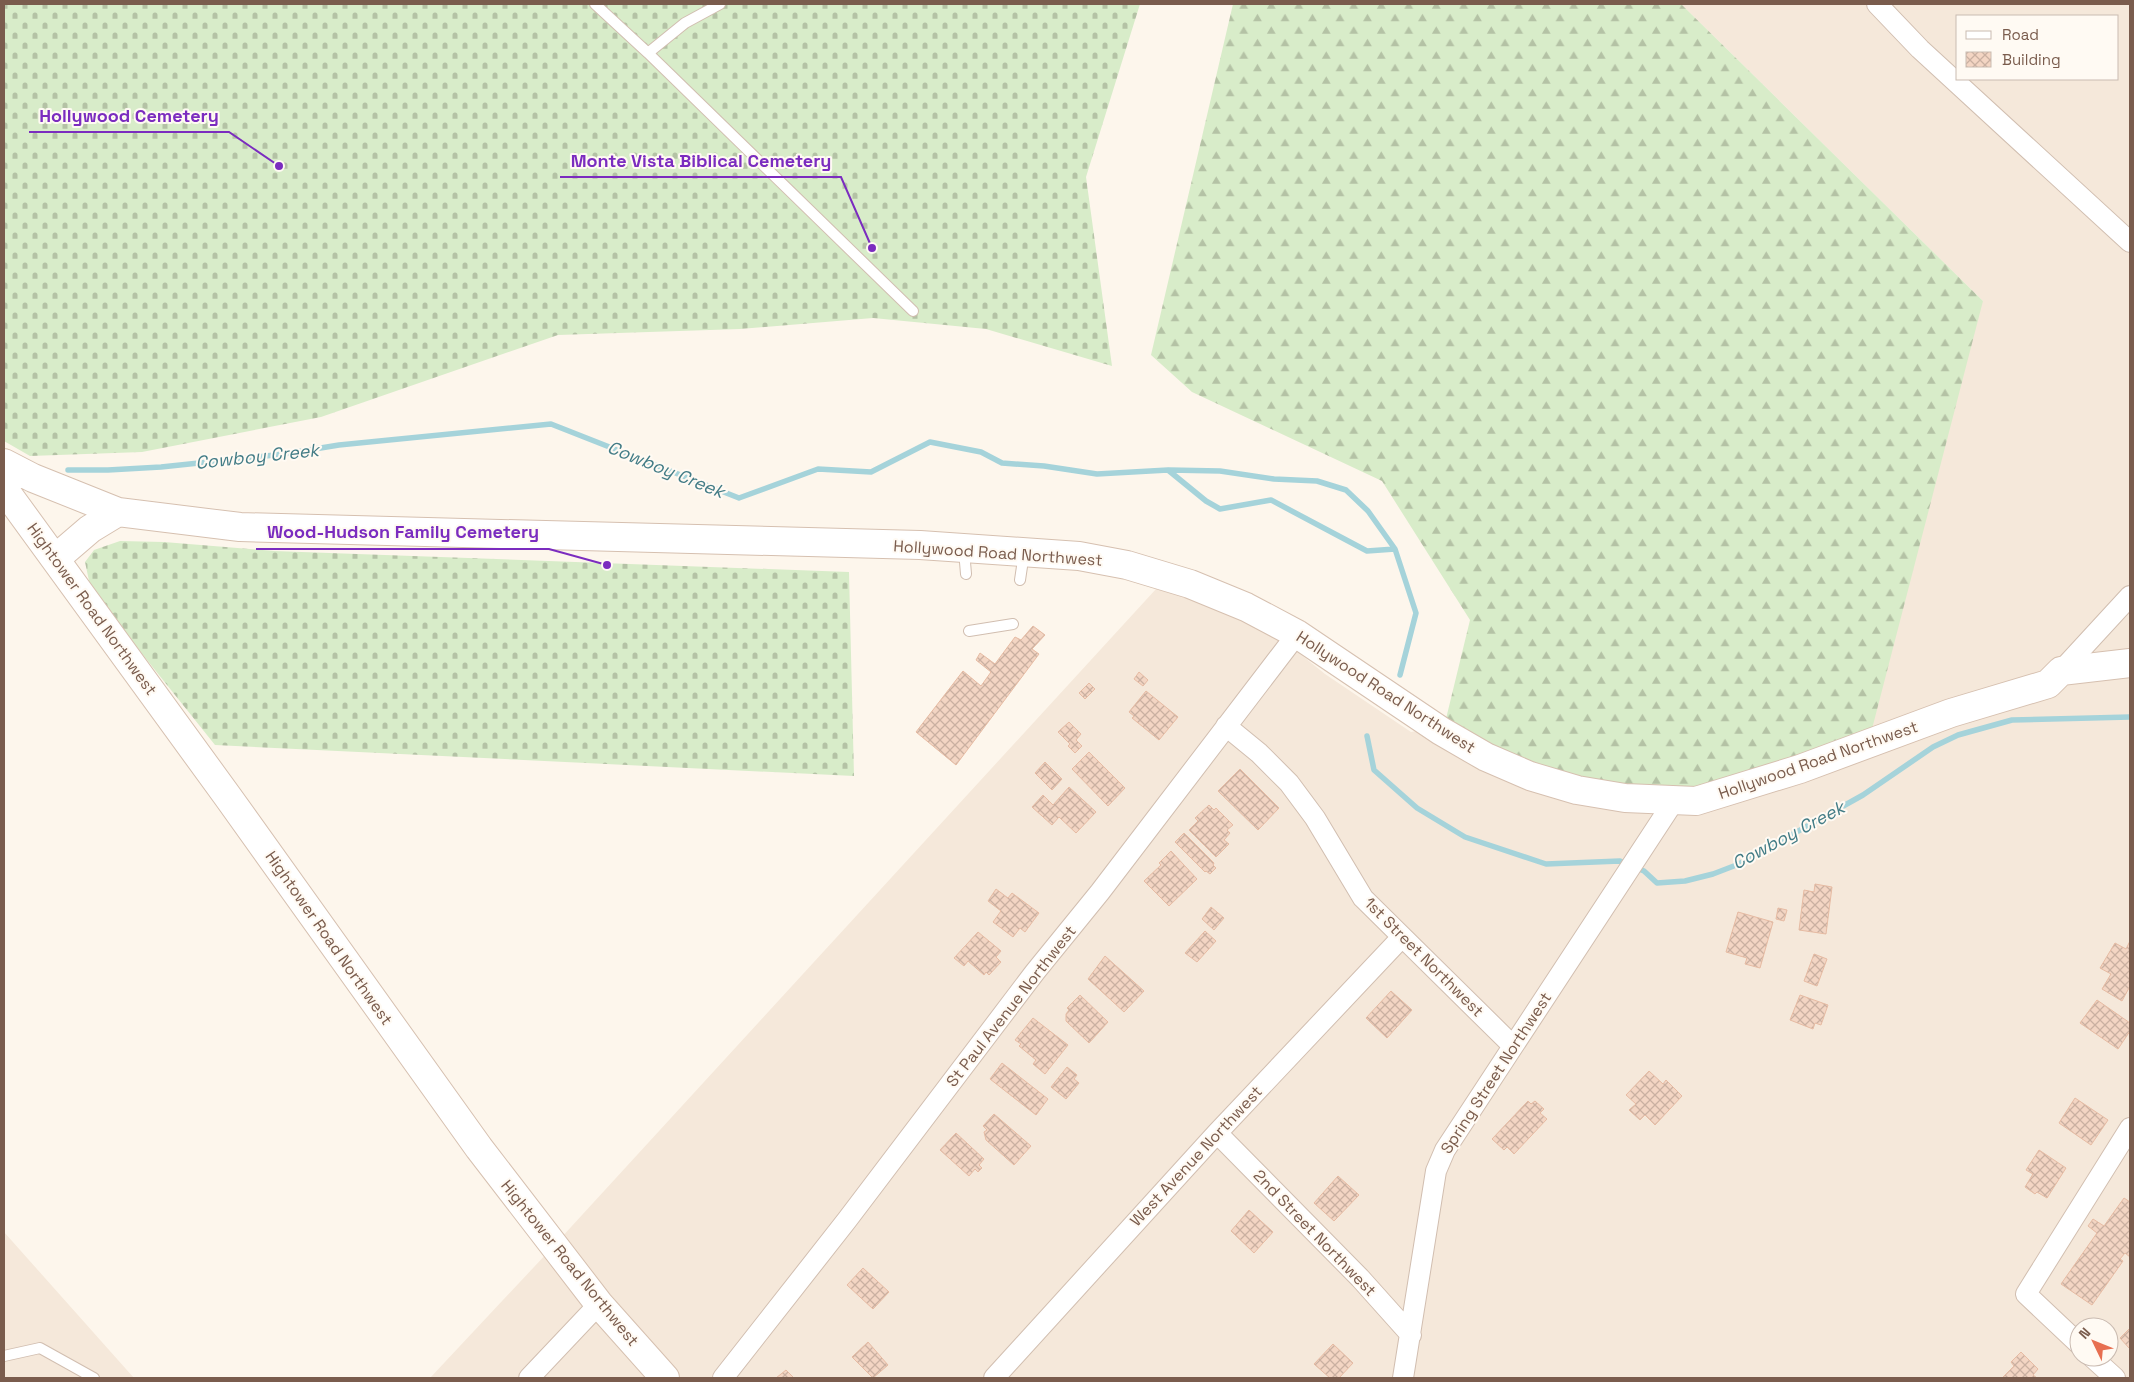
<svg xmlns="http://www.w3.org/2000/svg" width="2134" height="1382" font-family="'Space Grotesk',sans-serif">
<defs>
<pattern id="forest-firs" width="22" height="20" patternUnits="userSpaceOnUse" patternTransform="scale(1.25)"><rect width="22" height="20" fill="#d8ecc9"/><path d="M5 1l3.5 6h-7zM16 11l3.5 6h-7z" fill="#b4c2a5"/></pattern>
<pattern id="cemetery-stones" width="16" height="16" patternUnits="userSpaceOnUse" patternTransform="scale(1.25)"><rect width="16" height="16" fill="#d8ecc9"/><path d="M2 7V4a2 2 0 0 1 4 0v3zM10 15v-3a2 2 0 0 1 4 0v3z" fill="#b4c2a5"/></pattern>
<pattern id="building-cross-hatch" width="8" height="8" patternUnits="userSpaceOnUse" patternTransform="scale(1.25)"><rect width="8" height="8" fill="#f3d5c3"/><path d="M0 0l8 8M0 8l8-8" fill="none" stroke="#cab0a1"/></pattern>
</defs>
<rect width="100%" height="100%" fill="#fdf6ec"/>
<path fill="#f5e8da" fill-rule="evenodd" d="M1681,4H2130V1378H430L549,1251L1156,589L1218,606L1279,637L1325,674L1411,732L1444,727L1983,301ZM1958,16H2118V79H1958ZM2079,1327H2109V1357H2079Z
M4,1232L134,1378H4Z"/>
<path fill="url(#forest-firs)" d="M1233,4H1681L1983,301L1865,756L1686,808L1565,783L1444,727L1470,620L1382,481L1192,392L1151,355Z"/>
<path fill="url(#cemetery-stones)" d="M4,4H1140L1086,177L1112,366L986,329L873,318L740,329L558,335L321,417L142,452L30,456L4,441Z
M120,541L164,542L274,551L849,572L854,776L215,745L91,590L85,562L94,550Z"/>
<g fill="none" stroke-linecap="round" stroke-linejoin="round">
<path stroke="#a5d3da" stroke-width="5.5" d="M68,470H108L161,467L284,454L339,445L551,424L739,498L818,469L871,472L930,442L981,452L1002,463L1044,466L1097,474L1168,470L1206,501L1220,509L1271,500L1367,551L1395,549L1416,613L1400,675
M1169,470L1220,471L1274,479L1317,481L1346,490L1368,511L1395,549
M1367,736L1374,770L1417,808L1465,837L1546,864L1620,861L1644,871L1657,883L1685,881L1713,874L1739,864L1863,795L1933,747L1958,735L2012,720L2130,717"/>
</g>
<path fill="url(#building-cross-hatch)" stroke="#e6bba3" d="M1033,626L1045,635L1032,649L1039,654L956,765L916,732L963,671L981,686L991,672L976,660L980,653L995,664L1015,637L1021,640Z
M1139,672L1148,680L1143,686L1134,679Z
M1089,683L1095,689L1085,699L1079,693Z
M1146,691L1178,717L1159,740L1132,718L1134,716L1129,712Z
M1069,722L1081,734L1076,740L1082,746L1075,753L1068,746L1070,744L1058,732Z
M1089,752L1125,788L1108,806L1072,769Z
M1045,762L1062,779L1052,790L1035,773Z
M1240,769L1279,808L1258,830L1218,791Z
M1069,787L1096,812L1076,833L1059,817L1052,825L1032,807L1043,795L1053,805Z
M1209,805L1214,810L1216,808L1233,825L1227,830L1230,833L1224,840L1229,844L1216,857L1189,830L1198,821L1195,818Z
M1184,833L1214,863L1213,865L1216,868L1210,874L1206,871L1205,872L1175,842Z
M1171,851L1197,879L1169,906L1144,881L1161,865L1159,863Z
M1815,884L1832,887L1826,934L1799,930L1804,890L1814,892Z
M996,889L1008,898L1012,893L1039,913L1025,932L1020,928L1013,937L993,922L1001,911L988,901Z
M1211,907L1224,918L1214,930L1202,919Z
M1778,908L1787,910L1784,921L1776,919Z
M1738,912L1773,922L1760,968L1745,964L1747,958L1726,952Z
M1205,931L1216,941L1197,962L1185,953Z
M978,932L1001,951L996,957L1001,962L989,975L986,972L984,975L968,961L964,966L954,958Z
M2130,941V986L2122,1001L2102,989L2111,974L2100,968L2115,943L2126,949Z
M1814,954L1827,959L1817,986L1804,981Z
M1105,956L1144,991L1124,1012L1088,979Z
M1391,991L1412,1010L1387,1038L1366,1018Z
M1080,995L1108,1022L1089,1043L1066,1021V1014L1069,1010L1067,1008Z
M1800,995L1828,1005L1821,1025L1815,1023L1813,1029L1790,1020Z
M2097,1000L2130,1023V1031L2118,1049L2080,1023Z
M1033,1018L1068,1045L1045,1074L1033,1064L1036,1060L1019,1046L1021,1044L1015,1040Z
M1002,1063L1048,1099L1036,1115L990,1079Z
M1067,1067L1077,1075L1074,1079L1079,1083L1066,1099L1051,1087Z
M1649,1071L1663,1084L1666,1080L1682,1096L1655,1125L1645,1115L1640,1120L1629,1110L1636,1104L1626,1095Z
M2075,1098L2108,1120L2091,1145L2059,1123Z
M1528,1101L1531,1104L1535,1101L1544,1109L1540,1113L1547,1119L1514,1154L1507,1147L1504,1150L1492,1139Z
M994,1114L1031,1146L1014,1165L986,1140L984,1132L987,1130L983,1126Z
M956,1133L984,1159L979,1165L982,1168L978,1172L975,1169L969,1176L940,1150Z
M2039,1150L2066,1168L2047,1198L2037,1192L2035,1194L2025,1187L2033,1174L2026,1170Z
M1338,1176L1359,1195L1334,1221L1314,1203Z
M2124,1198L2130,1202V1257L2125,1253L2120,1259L2123,1261L2092,1305L2061,1284L2097,1233L2088,1226L2093,1219L2104,1226Z
M1249,1210L1273,1232L1254,1253L1231,1231Z
M863,1268L889,1292L873,1309L847,1285Z
M2130,1328V1347L2129,1348L2120,1338Z
M868,1342L888,1365L873,1378L852,1357Z
M1333,1344L1353,1363L1339,1378H1330L1314,1364Z
M2021,1352L2038,1369L2033,1375L2037,1378H2002L2014,1366L2011,1362Z
M786,1370L794,1378H776Z"/>
<g fill="none" stroke-linecap="round" stroke-linejoin="round">
<defs>
<path id="lane" d="M595,4L648,53L913,311
M648,53L685,23L720,4
M964,550L966,574
M1020,580L1024,553
M969,631L1013,624
M4,1356L40,1348L94,1378"/>
<path id="street" d="M1877,4L1920,49L2130,242
M2061,671L2130,596
M1226,726L1259,753L1289,783L1315,818L1363,898L1513,1046
M1217,1133L1360,1278L1411,1335
M2079,1344L2026,1294L2130,1128
M2092,1357L2115,1378
M529,1378L599,1304
M723,1378L847,1220L1035,972L1100,892L1297,634
M994,1378L1217,1133L1402,937
M1403,1378L1436,1171L1445,1150L1674,801"/>
<path id="secondary" d="M4,463L33,478L118,512L240,527L920,545L1079,556L1127,565L1190,584L1246,607L1297,634L1441,731L1486,757L1530,776L1577,790L1625,798L1696,801L1800,769L1951,713L2048,684L2061,671L2130,663
M4,489L228,797L479,1148L599,1304L665,1378
M55,559L90,529L118,512"/>
</defs>
<use href="#lane" stroke="#d1beb0" stroke-width="12"/>
<use href="#street" stroke="#d1beb0" stroke-width="22"/>
<use href="#secondary" stroke="#d6c0b0" stroke-width="30"/>
<use href="#lane" stroke="#fff" stroke-width="10"/>
<use href="#street" stroke="#fff" stroke-width="20"/>
<use href="#secondary" stroke="#fff" stroke-width="28"/>
</g>
<g text-anchor="middle" dominant-baseline="central" stroke-width="4" stroke-linejoin="round" paint-order="stroke">
<g font-size="16" fill="#7a5c4d" stroke="#fffaf3">
<text transform="translate(998 553) rotate(4)">Hollywood Road Northwest</text>
<text transform="translate(92 609) rotate(54)">Hightower Road Northwest</text>
<text transform="translate(1386 692) rotate(33)">Hollywood Road Northwest</text>
<text transform="translate(1818 760) rotate(-19)">Hollywood Road Northwest</text>
<text transform="translate(329 938) rotate(55)">Hightower Road Northwest</text>
<text transform="translate(1424 957) rotate(45)">1st Street Northwest</text>
<text transform="translate(1011 1006) rotate(-52)">St Paul Avenue Northwest</text>
<text transform="translate(1496 1073) rotate(-57)">Spring Street Northwest</text>
<text transform="translate(1196 1156) rotate(-47)">West Avenue Northwest</text>
<text transform="translate(1315 1233) rotate(46)">2nd Street Northwest</text>
<text transform="translate(570 1263) rotate(51)">Hightower Road Northwest</text>
</g>
<g font-size="18" font-style="italic" fill="#437c86" stroke="#fffaf3">
<text transform="translate(257 456) rotate(-6)">Cowboy Creek</text>
<text transform="translate(666 469) rotate(22)">Cowboy Creek</text>
<text transform="translate(1788 835) rotate(-28)">Cowboy Creek</text>
</g>
</g>
<path fill="none" stroke="#7b2cbf" stroke-width="2" d="M279 166L229 132H29M872 248L841 177H560M607 565L549 549H256"/>
<g fill="#7b2cbf" stroke="#fffaf3" stroke-width="2">
<circle cx="279" cy="166" r="5"/>
<circle cx="872" cy="248" r="5"/>
<circle cx="607" cy="565" r="5"/>
</g>
<g font-size="18" text-anchor="middle" font-weight="bold" fill="#7b2cbf" stroke="#fffaf3" stroke-width="4" stroke-linejoin="round" paint-order="stroke">
<text x="129" y="122">Hollywood Cemetery</text>
<text x="701" y="167">Monte Vista Biblical Cemetery</text>
<text x="403" y="538">Wood-Hudson Family Cemetery</text>
</g>
<rect width="2134" height="1382" fill="none" stroke="#7a5c4d" stroke-width="10"/>
<rect x="1956" y="15" width="162" height="65" fill="#fffaf3" stroke="#cabbb1"/>
<rect x="1966" y="31" width="25" height="8" fill="#ffffff" stroke="#cabbb1"/>
<text x="2002" y="40" font-size="15" fill="#7a5c4d">Road</text>
<rect x="1966" y="52" width="25" height="15" fill="url(#building-cross-hatch)" stroke="#cabbb1"/>
<text x="2002" y="65" font-size="15" fill="#7a5c4d">Building</text>
<g transform="translate(2094 1342) rotate(313)"><circle r="24" fill="#fffaf3" stroke="#cabbb1"/>
<path d="M0-4L9 19L0 12L-9 19Z" fill="#e76f51"/>
<text y="-8" font-size="14" font-weight="bold" text-anchor="middle" fill="#7a5c4d">N</text>
</g>
</svg>
